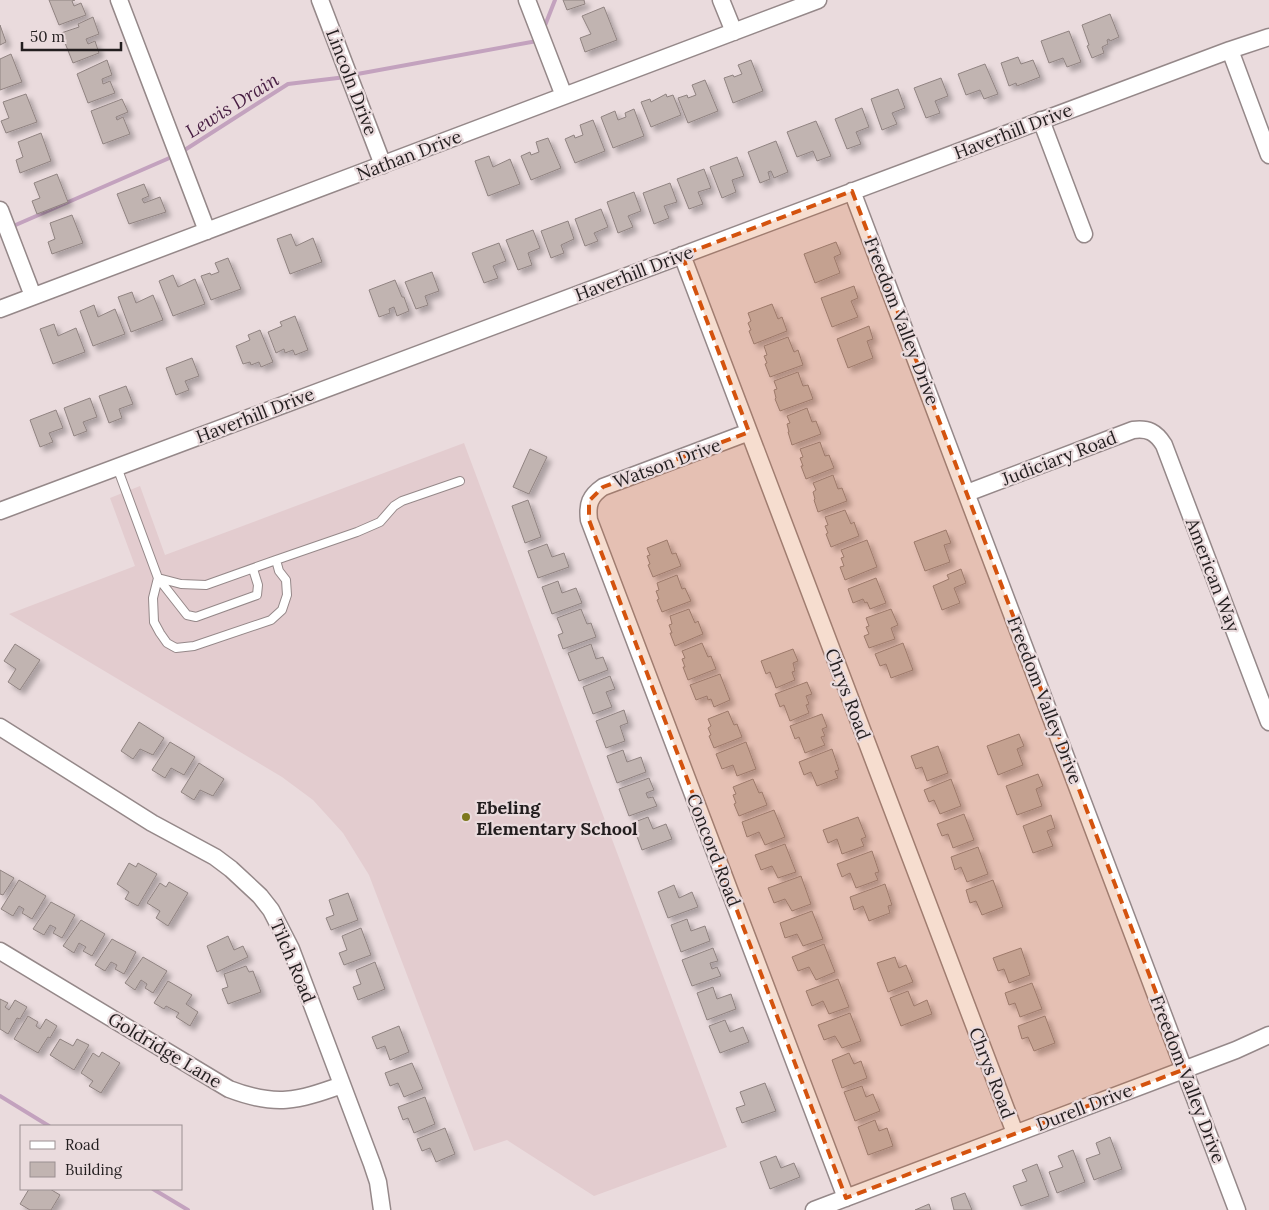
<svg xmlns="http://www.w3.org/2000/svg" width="1269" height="1210" font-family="Lora,serif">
<defs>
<filter id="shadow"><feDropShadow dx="4.5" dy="4.5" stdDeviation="2.5" flood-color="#0004"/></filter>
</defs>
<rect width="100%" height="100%" fill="#eadbdd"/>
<path fill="#e3cccf" d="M464,443L727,1147L594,1196L507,1140L474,1151L369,875L343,833L313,800L282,777L9,614L135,566L110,498L140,486L165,555Z"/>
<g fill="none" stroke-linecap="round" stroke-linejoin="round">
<path stroke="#c3a2be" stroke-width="4" d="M544,28L555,0
M352,75L537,41
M180,153L288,84L346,77
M11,227L174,156
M0,1096L49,1126
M153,1189L188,1210"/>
</g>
<path fill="#c1b4b1" stroke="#908381" filter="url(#shadow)" d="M49,0H75L72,1L74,6L81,3L86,15L59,25Z
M563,0H584L585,4L567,10Z
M604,7L617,40L585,52L580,38L591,34L582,16Z
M1110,14L1119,37L1110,41L1109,39L1107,40L1108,44L1102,47L1104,53L1092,58L1087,46L1089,45L1082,25Z
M93,17L99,34L86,39L88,44L95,41L99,53L73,63L61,33L79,27L78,24Z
M0,25L6,42L0,45Z
M1069,31L1081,62L1067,67L1063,58L1049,63L1041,41Z
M11,54L22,82L0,90V59Z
M1018,57L1021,64L1033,60L1040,77L1017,86L1016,83L1009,86L1001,63Z
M107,60L112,75L102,79L103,84L110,81L115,93L88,103L77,74Z
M751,60L763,91L733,103L724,78L733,75L734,77L742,74L738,65Z
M985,64L998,94L984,99L980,90L966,95L958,74Z
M941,78L948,96L935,101L940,113L926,118L914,88Z
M705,80L718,111L688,123L678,98L687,95L688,98L696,95L692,85Z
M898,89L905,108L892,113L897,124L882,130L871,99Z
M26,94L37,122L6,133L1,121L9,118L3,102Z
M666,94L667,97L673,95L681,115L651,127L641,102L650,99L651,102Z
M122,99L128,112L116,117L117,120L123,117L130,134L103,144L91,111Z
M862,108L869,127L856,132L861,144L847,149L835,119Z
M634,109L644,136L613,148L601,117L615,111L618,120L626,117L625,113Z
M593,120L605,151L575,163L565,139L574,135L575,138L583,135L580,125Z
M816,121L831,156L817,161L813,151L797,157L787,132Z
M41,133L51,161L20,173L16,160L23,157L18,142Z
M548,138L561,168L531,180L521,156L530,152L531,155L539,152L536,142Z
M776,141L788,172L774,178L771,171L768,172L770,179L760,183L748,152Z
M489,156L493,167L510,159L520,184L488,196L475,161Z
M737,157L744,176L732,180L736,192L722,198L710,167Z
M704,169L711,188L698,192L703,204L689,209L677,179Z
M57,174L68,202L37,214L32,201L40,198L34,183Z
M670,183L677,202L664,206L669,218L654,224L643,193Z
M144,184L149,196L142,199L144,203L160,197L166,212L129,224L117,194Z
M634,192L641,211L628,216L633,227L618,233L607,202Z
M601,209L608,227L594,233L598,241L585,246L575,219Z
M72,215L83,243L52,254L48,242L55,239L50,223Z
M568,221L574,239L561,245L564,253L551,258L541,231Z
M533,230L540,248L528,253L532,265L518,270L506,240Z
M291,234L296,246L313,238L322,262L290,274L277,239Z
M836,242L841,254L834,257L840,273L815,283L804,254Z
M499,243L506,261L493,266L498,278L484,283L472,253Z
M228,258L241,289L211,300L201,276L210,273L211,275L219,272L215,263Z
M432,272L439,291L425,296L428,305L416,309L405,282Z
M173,275L178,287L195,279L205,304L173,316L159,281Z
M395,280L402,297H404L409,311L397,316L394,307L389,309L390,313L379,317L369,290Z
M854,286L858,298L851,301L858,317L832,327L821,298Z
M132,292L136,303L153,295L163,320L131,332L118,297Z
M772,304L778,319L782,317L787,331L754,344L749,331L751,330L748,323L751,321L748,313Z
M94,305L98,317L115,309L125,334L93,346L80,311Z
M295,316L308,350L295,355L293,350L285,353L284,349L276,353L268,332L282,326L280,322Z
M54,324L58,336L76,328L85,352L53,364L40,329Z
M869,326L873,339L867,341L873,358L848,368L837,339Z
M260,330L273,362L261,367L259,362L251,365L250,362L243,364L236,346L250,340L248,335Z
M788,337L794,352L798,350L803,365L770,377L765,364L767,363L764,356L767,355L764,346Z
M192,358L199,376L185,381L189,390L176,395L166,368Z
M798,372L803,386L808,385L813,399L780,411L775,399L776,398L774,390L777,389L774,381Z
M126,386L133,404L119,409L122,418L109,423L99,396Z
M90,398L97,417L83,422L87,431L74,436L64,408Z
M807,408L812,422L816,421L821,434L792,445L788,432H789L787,424L790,423L787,416Z
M56,410L63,428L49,433L53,442L40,447L30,420Z
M820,442L825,456L829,455L834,468L806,479L801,466H803L800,458L803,457L800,449Z
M530,449L547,457L529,494L513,487Z
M833,475L838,489L842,488L847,501L818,512L814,500L815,499L813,492L816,490L813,483Z
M528,500L541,537L525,543L512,506Z
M845,510L851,524L854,522L859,536L831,547L826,534L828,533L825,526L828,525L825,517Z
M946,530L951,543L944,545L950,562L925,571L914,542Z
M667,540L672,554L676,553L681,566L653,577L648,565L650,564L647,556L650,555L647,548Z
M867,540L877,567L845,580L840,567L844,566L841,558L844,557L841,550Z
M547,544L552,557L564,553L569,567L538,578L528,551Z
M961,569L966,583L954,588L960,603L942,610L933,586L949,579L947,575Z
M677,575L682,589L685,588L691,601L662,612L657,600L659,599L656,591L659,590L657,583Z
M876,578L886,603L870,609L867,602L865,603L863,599L853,603L848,589Z
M558,581L562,593L576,588L582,603L552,614L542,587Z
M581,609L587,624L591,623L596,637L563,649L558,635L563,633L557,618Z
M689,609L695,623L698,621L703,634L675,646L670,633H672L669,625L672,624L670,616Z
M891,609L898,625L891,628L895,639L869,648L864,636L869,634L866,627L869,626L866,618Z
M702,643L708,657L711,656L716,669L688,680L683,667H685L682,659L685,658L682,651Z
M903,643L913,670L891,678L886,664L880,666L875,654Z
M15,644L40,660L20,690L8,682L16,669L4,661Z
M591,644L596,659L603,657L608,670L579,681L568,653Z
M793,649L798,661L793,663L795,671L792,672L795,680L776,688L770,672L766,674L761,661Z
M720,674L730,700L714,707L711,699L708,700L707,696L696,700L690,685Z
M610,676L615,689L606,692L612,707L593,714L583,687Z
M807,682L812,694L806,696L809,704L806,705L809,713L790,721L784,705L780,707L775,694Z
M624,710L628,723L620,726L625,741L606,748L596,721Z
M728,711L734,725L737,724L742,737L714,748L709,736L711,735L708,728L711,726L708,719Z
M822,714L827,727L822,729L825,736L821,737L825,745L805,753L799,737L795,739L790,726Z
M139,722L164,738L153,755L140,749L133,759L121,751Z
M1019,734L1024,746L1017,749L1023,765L998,775L987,746Z
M170,742L195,757L184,775L171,768L165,778L152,770Z
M746,742L756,769L737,776L733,765L722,769L716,754Z
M938,746L948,773L927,781L922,767L916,769L911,756Z
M832,749L839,770L835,771L838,778L817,786L811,772L804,775L799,762Z
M623,750L627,762L641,757L646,772L617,783L607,756Z
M199,763L224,779L213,796L200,790L194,800L181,792Z
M1038,774L1043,786L1036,789L1042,806L1017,815L1006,786Z
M649,778L654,790L646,793L648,798L653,797L657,806L629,816L619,789Z
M753,779L759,793L762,792L767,805L739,816L734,804L736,803L733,795L736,794L733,787Z
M951,779L961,806L940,814L934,800L929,802L924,790Z
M774,810L785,837L765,845L759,832L747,837L742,822Z
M964,814L974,840L953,848L948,834L942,836L937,824Z
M1051,815L1055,828L1047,831L1053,846L1033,853L1023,826Z
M648,817L653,829L666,824L672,839L642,850L632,823Z
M858,817L866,837L861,839L864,846L842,854L837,839L828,843L823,830Z
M785,844L796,872L778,878L772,866L761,870L755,855Z
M978,847L988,874L967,882L961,867L955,870L951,857Z
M872,851L879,872L875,873L878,880L856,888L850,873L842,877L837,864Z
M129,863L136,867L138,863L157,874L138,906L125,899L129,892L117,884Z
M0,870L14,878L3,895L0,894Z
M801,876L811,904L792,911L785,899L774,903L768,888Z
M19,880L46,896L32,919L22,913L24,909L19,906L13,916L1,909Z
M993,880L1003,907L982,915L976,901L970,903L966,890Z
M169,882L188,893L168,926L156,918L160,911L147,903L160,883L166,887Z
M885,884L892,905L888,906L890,913L869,921L863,906L854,910L850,897Z
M674,885L679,898L692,892L698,907L668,918L658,892Z
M348,893L358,920L331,930L326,918L334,915L329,900Z
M51,902L75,915L62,938L53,933L56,928L50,925L44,935L33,929Z
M812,911L823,939L803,946L797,934L785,938L780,923Z
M687,919L691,931L705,926L710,941L681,952L671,925Z
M81,920L105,934L92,956L83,951L86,947L79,943L74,953L63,946Z
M361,928L371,955L344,965L339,953L347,950L342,936Z
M228,936L234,950L243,946L248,957L217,972L207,946Z
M112,939L136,952L124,974L115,969L117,965L111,962L105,971L95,965Z
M824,944L835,972L816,980L809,967L798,971L792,957Z
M713,948L718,961L710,963L712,969L717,967L721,976L692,986L682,960Z
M1021,948L1030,975L1009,983L1004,969L998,971L993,958Z
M143,957L167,971L153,993L145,988L147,984L141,980L135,990L125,983Z
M895,957L899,968L906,965L913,982L888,992L877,963Z
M375,962L385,989L358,1000L353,987L361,984L356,970Z
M246,966L249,972L253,971L261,992L228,1004L222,989L228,987L224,974Z
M838,979L849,1007L829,1014L823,1001L812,1006L806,991Z
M168,981L192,995L186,1004L198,1012L190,1026L176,1017L179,1013L166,1006L164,1009L154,1003Z
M1032,983L1042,1009L1020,1017L1015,1003L1009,1005L1005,993Z
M713,987L717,999L731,994L736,1009L707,1020L697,993Z
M908,991L914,1006L927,1000L932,1014L901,1026L890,998Z
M0,999L8,1003L5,1007L9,1010L15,1000L27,1007L20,1019L17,1018L8,1034L0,1029Z
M850,1013L861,1041L842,1048L835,1036L824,1040L818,1025Z
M28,1016L38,1022L36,1026L40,1029L46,1019L57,1026L50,1038L48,1037L38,1053L14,1039Z
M1045,1016L1055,1043L1034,1051L1028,1037L1022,1039L1018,1026Z
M725,1020L730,1032L743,1027L749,1042L720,1053L709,1026Z
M399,1026L409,1052L390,1060L385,1046L377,1049L372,1037Z
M60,1039L73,1046L77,1039L89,1045L74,1070L50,1055Z
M102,1052L120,1063L101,1093L89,1086L93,1081L81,1073L93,1053L99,1057Z
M849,1053L854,1064L861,1061L867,1078L842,1088L832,1060Z
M412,1063L423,1089L404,1097L398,1083L390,1086L385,1073Z
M765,1083L776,1111L742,1123L736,1108L745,1105L740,1092Z
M862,1086L866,1097L873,1094L880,1111L855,1121L844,1092Z
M425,1097L435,1124L414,1133L408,1118L403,1120L398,1107Z
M875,1120L879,1131L887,1128L893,1146L868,1155L858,1127Z
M445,1128L455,1154L436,1162L430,1148L422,1151L417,1139Z
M1110,1137L1122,1169L1094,1180L1086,1159L1100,1154L1096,1143Z
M1073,1150L1085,1182L1057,1193L1049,1172L1063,1167L1058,1156Z
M776,1156L781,1168L794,1163L800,1177L770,1189L760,1162Z
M1037,1164L1049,1196L1021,1206L1013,1186L1027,1181L1022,1170Z
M29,1189H50L60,1195L51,1210H30L20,1204Z
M965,1193L972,1210H954L951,1198Z
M929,1204L931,1210H915Z"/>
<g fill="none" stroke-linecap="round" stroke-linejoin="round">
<defs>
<path id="lane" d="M117,467L158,578L187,615L196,617L257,595L258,585L253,569
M276,560L279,571L286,580L287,595L282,610L271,620L194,646L176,648L167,643L160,633L154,622L153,598L158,578L181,584L206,585Z
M276,560L357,532L380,522L394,506L402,501L460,481"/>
<path id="street" d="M119,0L207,231
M320,0L383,165
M527,0L564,96
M721,0L734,32
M1230,50L1269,155
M1041,120L1084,234
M852,191L1237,1210
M0,210L33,296
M682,255L1015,1133
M0,309L818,0
M749,432L603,487C590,496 587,504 589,520L846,1198
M967,493L1133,430C1148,428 1156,432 1164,445L1269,722
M0,511L1230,50L1269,37
M0,727L152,823L215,857L231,869L260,896L271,910L291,949L372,1164L378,1182L382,1210
M0,951L229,1089C276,1107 297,1101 342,1085
M814,1210L1236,1050L1269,1035"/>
</defs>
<use href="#lane" stroke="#958889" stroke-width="10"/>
<use href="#street" stroke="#958889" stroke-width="19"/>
<use href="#lane" stroke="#fff" stroke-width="8"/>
<use href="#street" stroke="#fff" stroke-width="16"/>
</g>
<path fill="#d4530e" fill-opacity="0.2" stroke="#d4530e" stroke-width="4" stroke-dasharray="10 6" stroke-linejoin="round" d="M852,191L1185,1069L846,1198L589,520V501L603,487L749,432L682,255Z"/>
<circle fill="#7d781d" stroke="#eadbdd" stroke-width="2" cx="466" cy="817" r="5"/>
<g text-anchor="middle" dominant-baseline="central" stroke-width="4.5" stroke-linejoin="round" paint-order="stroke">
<g font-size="18" fill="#231e1f" stroke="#eadbdd">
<text transform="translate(352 82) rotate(69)">Lincoln Drive</text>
<text transform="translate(1013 131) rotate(-21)">Haverhill Drive</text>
<text transform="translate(409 155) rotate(-21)">Nathan Drive</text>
<text transform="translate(634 273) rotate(-21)">Haverhill Drive</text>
<text transform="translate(902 321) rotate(69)">Freedom Valley Drive</text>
<text transform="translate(255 415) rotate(-21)">Haverhill Drive</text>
<text transform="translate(1059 458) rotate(-21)">Judiciary Road</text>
<text transform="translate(667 463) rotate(-20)">Watson Drive</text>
<text transform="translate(1213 575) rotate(69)">American Way</text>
<text transform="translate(848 694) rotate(69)">Chrys Road</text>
<text transform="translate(1045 700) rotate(69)">Freedom Valley Drive</text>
<text transform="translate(714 850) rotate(69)">Concord Road</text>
<text transform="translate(293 961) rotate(67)">Tilch Road</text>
<text transform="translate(165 1050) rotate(31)">Goldridge Lane</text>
<text transform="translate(992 1073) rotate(69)">Chrys Road</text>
<text transform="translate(1188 1079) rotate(69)">Freedom Valley Drive</text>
<text transform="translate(1084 1107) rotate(-21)">Durell Drive</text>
</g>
<g font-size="18" font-weight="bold" fill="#231e1f" stroke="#eadbdd" text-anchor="start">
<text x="476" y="807">Ebeling<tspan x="476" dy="21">Elementary School</tspan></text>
</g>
<g font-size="19" font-style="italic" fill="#481e43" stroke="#eadbdd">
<text transform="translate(232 105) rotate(-32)">Lewis Drain</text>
</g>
</g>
<rect x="20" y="1125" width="162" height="65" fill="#eadbdd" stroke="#9a8f91"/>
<rect x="30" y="1141" width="25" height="8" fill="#ffffff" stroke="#9a8f91"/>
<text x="65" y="1150" font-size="15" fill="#231e1f">Road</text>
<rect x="30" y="1162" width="25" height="15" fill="#c1b4b1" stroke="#9a8f91"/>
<text x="65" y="1175" font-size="15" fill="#231e1f">Building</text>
<path d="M22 42v8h99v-8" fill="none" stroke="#231e1f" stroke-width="2.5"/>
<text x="30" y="42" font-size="15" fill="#231e1f" stroke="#eadbdd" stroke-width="4" paint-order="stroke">50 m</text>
</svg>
